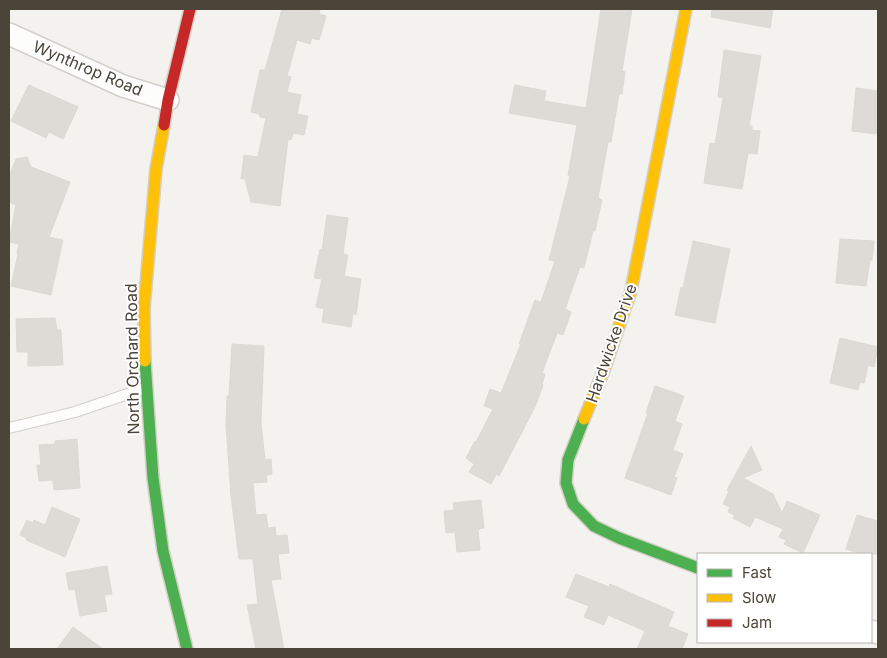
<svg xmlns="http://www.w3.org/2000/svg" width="887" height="658" font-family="Inter,sans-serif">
<rect width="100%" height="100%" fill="#f4f2ee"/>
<path fill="#dedbd6" stroke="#dcd9d4" d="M282,9H320L319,14L326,16L319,40L312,38L310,44L297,40L287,76L291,77L287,92L301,95L297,114L308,116L304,135L293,133L291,140L288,139L280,206L251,202L245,179H241L244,155L258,157L266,118L260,117L259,114L251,112L260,70H265Z
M601,9H632L622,71L625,72L622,94H619L611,142H608L598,198L602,200L595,231H593L584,268L580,267L565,309L571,312L563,335L557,333L542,373L545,374L542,384L543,385L535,407L499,476L496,474L491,484L469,472L474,464L466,458L475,441L476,442L493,409L484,406L490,389L501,393L521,344H519L535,300L541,302L555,261L549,260L570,176L568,175L577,125L509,113L514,89L515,85L546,91L544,101L586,108Z
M712,9H773L770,28L711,17Z
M724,50L761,56L749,126H752V130L760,131L757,154L748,153L742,189L704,183L710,143L715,144L723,98L718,97Z
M29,85L78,107L63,139L49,132L46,138L11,121Z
M856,88L878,91V134L852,131Z
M27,157L31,167L70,182L49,237L63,240L51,295L11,286L18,254L17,253L19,244L9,242L16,205L9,202V177L16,159Z
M327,215L348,218L343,254L348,255L344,276L361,279L356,315L353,313L351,327L322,322L324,309L316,307L322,279L314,278L320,249L322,250Z
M840,239L874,241L872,260H870L866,286L836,283Z
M693,241L730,249L715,323L675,315L681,287L683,288Z
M55,318L57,330H61L63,365L28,366V352H17L16,319Z
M840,338L878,347L874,367L868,365L864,383L860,382L858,390L830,383Z
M232,344L264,346L261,422L265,460L271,459L272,474L266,475L267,482L253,483L256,515L266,514L268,528L275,527L276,536L287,535L289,553L278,554L281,579L271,580L284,649H256L247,605L258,604L253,559H239L231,496L226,425L227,396H229Z
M655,386L684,396L675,421L682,424L673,450L683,454L674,477L677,478L671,495L625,478L648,413H646Z
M77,439L80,488L54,490L53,480L39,481L37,465H41L39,445L55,444V441Z
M751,446L762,470L743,478L773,494L782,513L787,501L820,515L803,553L784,544L786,540L779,537L783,529L755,517L750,527L733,518L735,515L728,512L730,507L723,504L729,491L727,490Z
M481,500L484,528L478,529L480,550L457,552L455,532L446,533L444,511L454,510L453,503Z
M52,507L80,519L65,557L26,540L27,538L20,535L27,520L33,523L34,520L45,525Z
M857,515L878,521V554H862L846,549Z
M107,566L112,594L104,595L107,611L80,616L75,589L69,590L66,573Z
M576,574L609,587L610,584L674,612L668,626L688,634L682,649H637L645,631L608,615L604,625L584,617L589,606L566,597Z
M73,627L103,649H57Z"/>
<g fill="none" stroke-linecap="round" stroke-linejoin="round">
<defs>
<path id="lane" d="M9,428L75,412L145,388"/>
<path id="street" d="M9,34L123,86L168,100
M871,631L878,633"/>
<path id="fast" d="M145,361L153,478L163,551L187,649
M584,419L568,460L566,483L573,504L594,526L619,538L698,568"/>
<path id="slow" d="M145,361L144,308L156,169L164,125
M584,419L604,370L631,291L686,9"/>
<path id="jam" d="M164,125L168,100L190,9"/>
</defs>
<use href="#lane" stroke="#d2d0cb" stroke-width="12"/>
<use href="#street" stroke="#d2d0cb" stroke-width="24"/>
<use href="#fast" stroke="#d3cfc5" stroke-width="14"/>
<use href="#slow" stroke="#d3cfc5" stroke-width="14"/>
<use href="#jam" stroke="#d3cfc5" stroke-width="14"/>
<use href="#lane" stroke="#fdfdfc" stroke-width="10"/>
<use href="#street" stroke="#fdfdfc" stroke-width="21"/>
<use href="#fast" stroke="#4caf50" stroke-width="11"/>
<use href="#slow" stroke="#ffc107" stroke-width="11"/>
<use href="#jam" stroke="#c62828" stroke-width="11"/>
</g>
<g text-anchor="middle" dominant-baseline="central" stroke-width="4" stroke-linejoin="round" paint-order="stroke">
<g font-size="16" fill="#4b4439" stroke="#fff">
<text transform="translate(88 68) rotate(23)">Wynthrop Road</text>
<text transform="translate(611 343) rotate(-71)">Hardwicke Drive</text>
<text transform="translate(132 359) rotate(-91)">North Orchard Road</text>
</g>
</g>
<rect width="887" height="658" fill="none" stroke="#4b4439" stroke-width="20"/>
<rect x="697" y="553" width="175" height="90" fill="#ffffff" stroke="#b7b4b0"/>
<rect x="707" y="569" width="25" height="8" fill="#4caf50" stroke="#b7b4b0"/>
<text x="742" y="578" font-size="15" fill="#4b4439">Fast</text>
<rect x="707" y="594" width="25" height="8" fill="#ffc107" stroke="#b7b4b0"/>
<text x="742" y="603" font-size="15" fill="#4b4439">Slow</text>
<rect x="707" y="619" width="25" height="8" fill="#c62828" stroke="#b7b4b0"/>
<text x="742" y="628" font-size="15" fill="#4b4439">Jam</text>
</svg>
